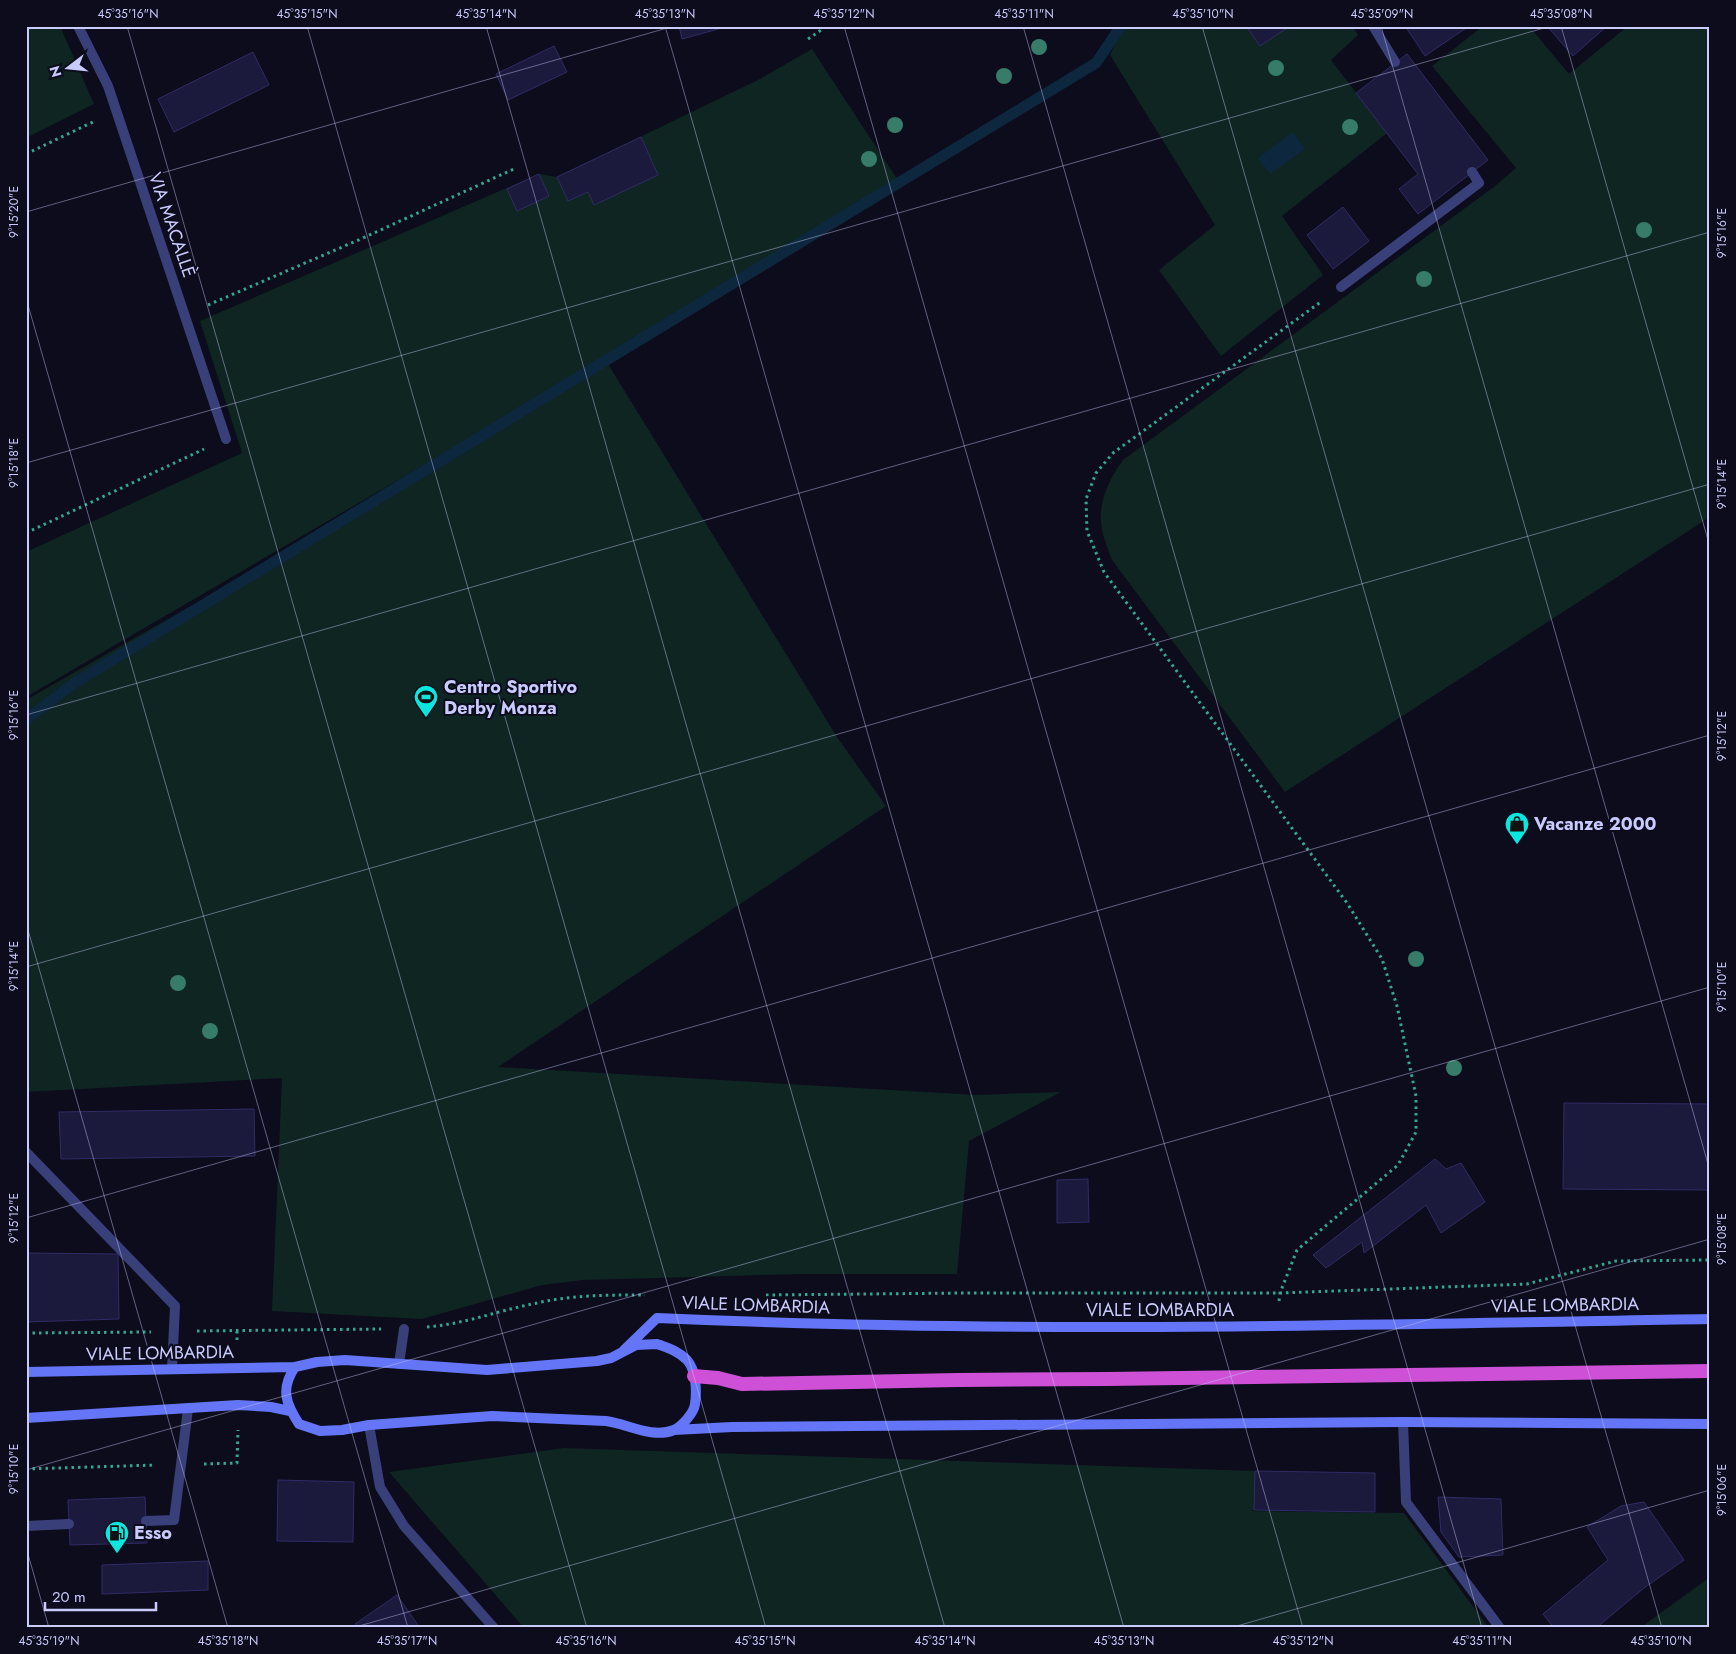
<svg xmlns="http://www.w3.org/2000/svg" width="1736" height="1654" font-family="Jost,sans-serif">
<rect width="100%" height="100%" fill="#0c0c1c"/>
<path fill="#0f2521" d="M26,26H60L94,104L26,138Z
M1123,26H1352L1358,35L1331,60L1387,133L1282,216L1323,275L1221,356L1159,270L1215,225L1110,55Z
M1483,26H1529L1569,74L1628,26H1710V517L1285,792L1112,560C1109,551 1104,540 1102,530C1097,504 1108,481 1123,460L1495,186L1516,168L1432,66Z
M812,49L899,182L605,359L837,737L886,806L498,1067L977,1095L1061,1092L969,1141L957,1274H799L583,1280L542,1285L422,1319L272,1311L282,1078L26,1092V700L296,546L568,381L26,697V552L242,453L200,321L539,174L557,177L760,79Z
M564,1448L1255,1471L1254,1510L1250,1511L1404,1513L1489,1628H524L389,1472Z
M1710,1577V1628H1640Z"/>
<path fill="#0d273e" d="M1293,132L1305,149L1270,174L1258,158Z"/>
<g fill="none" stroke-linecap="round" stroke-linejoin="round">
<path stroke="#0d273e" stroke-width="11" d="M26,720L73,684L1096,63L1121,26"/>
</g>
<path fill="#1b193c" stroke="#302c66" d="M679,26H722V28L682,39Z
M1246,26H1290L1260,46Z
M1405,26H1469L1425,56Z
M1547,26H1607L1573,56Z
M554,46L567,72L508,100L496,74Z
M253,52L269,85L174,132L158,99Z
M1407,54L1488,160L1418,214L1399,189L1418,174L1356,93Z
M641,137L658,175L594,205L588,192L568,201L557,177Z
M539,174L549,196L517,211L507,189Z
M1343,207L1369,241L1333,269L1307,235Z
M1564,1103L1710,1104V1190L1563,1189Z
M254,1109L255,1156L61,1159L59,1112Z
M1435,1159L1446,1169L1461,1163L1485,1202L1441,1233L1426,1205L1364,1253L1362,1242L1326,1268L1313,1255Z
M1088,1179L1089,1222L1057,1223V1180Z
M26,1253L118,1254L119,1319L26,1322Z
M1255,1471L1375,1473V1512L1254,1510Z
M278,1480L354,1482L353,1542L277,1541Z
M145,1497L147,1543L70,1545L68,1500Z
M1438,1497L1501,1499L1503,1555L1459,1557L1441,1532Z
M1644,1502L1684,1560L1644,1588L1596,1628H1554L1543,1614L1608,1560L1587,1527L1621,1506Z
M208,1561V1590L102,1594V1565Z
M397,1595L420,1628H357L355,1624Z"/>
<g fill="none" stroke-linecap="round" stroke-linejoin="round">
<path stroke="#32a890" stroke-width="3" stroke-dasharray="2.5 4" stroke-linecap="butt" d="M808,39L827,26
M26,154L95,121
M208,305L363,238L516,168
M26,533L204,449
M766,1295L965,1293H1280L1527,1284L1616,1261L1710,1260
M1279,1301L1280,1293L1297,1250L1398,1165L1416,1132V1096L1397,1006L1382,959L1347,903L1104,572L1087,531L1086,499L1096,473L1113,453L1322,301
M427,1327C465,1324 500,1310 537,1303C572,1295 608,1295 645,1295
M197,1331L381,1329
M237,1331V1344
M26,1333L151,1332
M204,1464L237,1463L238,1430
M26,1469L156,1465"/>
<path stroke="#393f79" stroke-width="10" d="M1373,26L1395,62
M1341,287L1479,183L1472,172
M26,1152L175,1306L172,1369
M399,1364L404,1329
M146,1521L174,1520L188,1409
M26,1526L69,1524"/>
<path stroke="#393f79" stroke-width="10" d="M78,26L108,86L226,439
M1403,1422L1406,1502L1500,1628
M369,1425L380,1487L404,1526L494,1628"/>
<path stroke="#6475f8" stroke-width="10" d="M657,1344C668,1348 678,1351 687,1360C696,1370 697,1391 695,1404C694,1413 682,1426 674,1430C652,1439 628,1424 606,1421L492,1416L369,1425L342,1430L320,1431L299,1424C286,1404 280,1389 295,1367L317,1362L345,1360L487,1370L597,1361L611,1358L636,1345Z
M624,1350L657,1318C1008,1334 1359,1325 1710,1319
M26,1372L295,1367
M26,1418L238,1405L271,1407L290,1411
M674,1430L732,1427L1403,1422L1710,1424"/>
<path stroke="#ce50d6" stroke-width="14" d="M694,1376L718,1378L742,1384L958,1380L1107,1379L1710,1371"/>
</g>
<g fill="#377c68">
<circle cx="1039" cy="47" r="8"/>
<circle cx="1276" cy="68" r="8"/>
<circle cx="1004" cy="76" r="8"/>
<circle cx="895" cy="125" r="8"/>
<circle cx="1350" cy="127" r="8"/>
<circle cx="869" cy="159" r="8"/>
<circle cx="1644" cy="230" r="8"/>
<circle cx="1424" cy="279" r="8"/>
<circle cx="1416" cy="959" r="8"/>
<circle cx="178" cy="983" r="8"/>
<circle cx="210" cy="1031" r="8"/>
<circle cx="1454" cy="1068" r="8"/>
</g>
<path fill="none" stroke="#c9cafd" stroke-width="1" stroke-opacity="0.45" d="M127,26L587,1628M307,26L766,1628M486,26L945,1628M665,26L1124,1628M844,26L1303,1628M1023,26L1482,1628M1202,26L1662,1628M1381,26L1710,1171M1561,26L1710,547M26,212L674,26M26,298L408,1628M26,463L1551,26M26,715L1710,232M26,923L228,1628M26,967L1710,484M26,1218L1710,735M26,1470L1710,987M26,1547L49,1628M352,1628L1710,1239M1230,1628L1710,1490"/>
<defs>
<symbol id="stadium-pin" viewBox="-11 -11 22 30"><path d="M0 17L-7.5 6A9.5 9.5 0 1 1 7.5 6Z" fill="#0be7df" stroke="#0c0c1c"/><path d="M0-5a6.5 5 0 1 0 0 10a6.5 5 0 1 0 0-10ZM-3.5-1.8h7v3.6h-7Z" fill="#111"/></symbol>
<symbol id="shop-pin" viewBox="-11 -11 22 30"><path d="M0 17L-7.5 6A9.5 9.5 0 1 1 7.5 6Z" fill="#0be7df" stroke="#0c0c1c"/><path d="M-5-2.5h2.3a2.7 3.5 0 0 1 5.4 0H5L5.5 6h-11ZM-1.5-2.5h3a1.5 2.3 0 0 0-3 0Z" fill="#111"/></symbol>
<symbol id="fuel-pin" viewBox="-11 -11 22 30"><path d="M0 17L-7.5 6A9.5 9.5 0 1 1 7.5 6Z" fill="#0be7df" stroke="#0c0c1c"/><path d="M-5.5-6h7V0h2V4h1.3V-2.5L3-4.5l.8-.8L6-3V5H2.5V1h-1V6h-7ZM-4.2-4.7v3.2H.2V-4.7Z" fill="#111"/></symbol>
</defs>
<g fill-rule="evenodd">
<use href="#stadium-pin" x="412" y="683" width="28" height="38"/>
<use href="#shop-pin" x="1503" y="810" width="28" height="38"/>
<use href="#fuel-pin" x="103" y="1519" width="28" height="38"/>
</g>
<g text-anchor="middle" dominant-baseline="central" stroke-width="4" stroke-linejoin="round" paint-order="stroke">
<g font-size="18" fill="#c9cafd" stroke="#0c0c1c">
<text transform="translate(172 225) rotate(71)">VIA MACALLÈ</text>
<text transform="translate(756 1305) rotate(2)">VIALE LOMBARDIA</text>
<text transform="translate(1565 1305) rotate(-1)">VIALE LOMBARDIA</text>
<text x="1160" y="1310">VIALE LOMBARDIA</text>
<text transform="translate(160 1353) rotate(-1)">VIALE LOMBARDIA</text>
</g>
<g font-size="18" font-weight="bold" fill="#c9cafd" stroke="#0c0c1c" text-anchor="start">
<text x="444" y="687">Centro Sportivo<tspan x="444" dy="21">Derby Monza</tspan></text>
<text x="1534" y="824">Vacanze 2000</text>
<text x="134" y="1533">Esso</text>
</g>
</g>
<rect width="1736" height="1654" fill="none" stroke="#0c0c1c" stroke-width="55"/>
<g transform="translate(68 68) rotate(254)" stroke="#0c0c1c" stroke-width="4" paint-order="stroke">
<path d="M0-4L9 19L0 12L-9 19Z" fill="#c9cafd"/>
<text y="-8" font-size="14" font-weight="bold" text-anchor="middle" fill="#c9cafd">N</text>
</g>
<path d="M45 1602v8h111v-8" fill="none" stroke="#c9cafd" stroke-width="2.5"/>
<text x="52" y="1602" font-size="15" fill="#c9cafd" stroke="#0c0c1c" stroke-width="4" paint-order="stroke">20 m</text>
<rect x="28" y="28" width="1680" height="1598" fill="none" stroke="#c9cafd" stroke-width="2"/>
<g font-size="12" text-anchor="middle" fill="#c9cafd">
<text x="128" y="18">45°35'16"N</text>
<text x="307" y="18">45°35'15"N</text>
<text x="486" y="18">45°35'14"N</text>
<text x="665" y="18">45°35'13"N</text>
<text x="844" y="18">45°35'12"N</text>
<text x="1024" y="18">45°35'11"N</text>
<text x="1203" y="18">45°35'10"N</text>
<text x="1382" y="18">45°35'09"N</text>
<text x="1561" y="18">45°35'08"N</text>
<text transform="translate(14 212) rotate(-90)" y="4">9°15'20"E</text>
<text transform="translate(1722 233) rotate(-90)" y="4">9°15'16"E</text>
<text transform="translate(14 463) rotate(-90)" y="4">9°15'18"E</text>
<text transform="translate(1722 484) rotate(-90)" y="4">9°15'14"E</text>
<text transform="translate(14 715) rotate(-90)" y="4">9°15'16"E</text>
<text transform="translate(1722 736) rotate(-90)" y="4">9°15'12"E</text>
<text transform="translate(14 966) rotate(-90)" y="4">9°15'14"E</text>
<text transform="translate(1722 987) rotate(-90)" y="4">9°15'10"E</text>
<text transform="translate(14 1218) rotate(-90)" y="4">9°15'12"E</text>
<text transform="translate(1722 1239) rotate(-90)" y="4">9°15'08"E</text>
<text transform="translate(14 1469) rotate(-90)" y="4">9°15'10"E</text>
<text transform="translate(1722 1490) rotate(-90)" y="4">9°15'06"E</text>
<text x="49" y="1645">45°35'19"N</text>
<text x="228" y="1645">45°35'18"N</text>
<text x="407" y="1645">45°35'17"N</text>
<text x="586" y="1645">45°35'16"N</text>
<text x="765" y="1645">45°35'15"N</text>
<text x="945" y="1645">45°35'14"N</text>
<text x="1124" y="1645">45°35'13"N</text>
<text x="1303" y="1645">45°35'12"N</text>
<text x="1482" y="1645">45°35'11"N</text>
<text x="1661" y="1645">45°35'10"N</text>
</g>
</svg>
